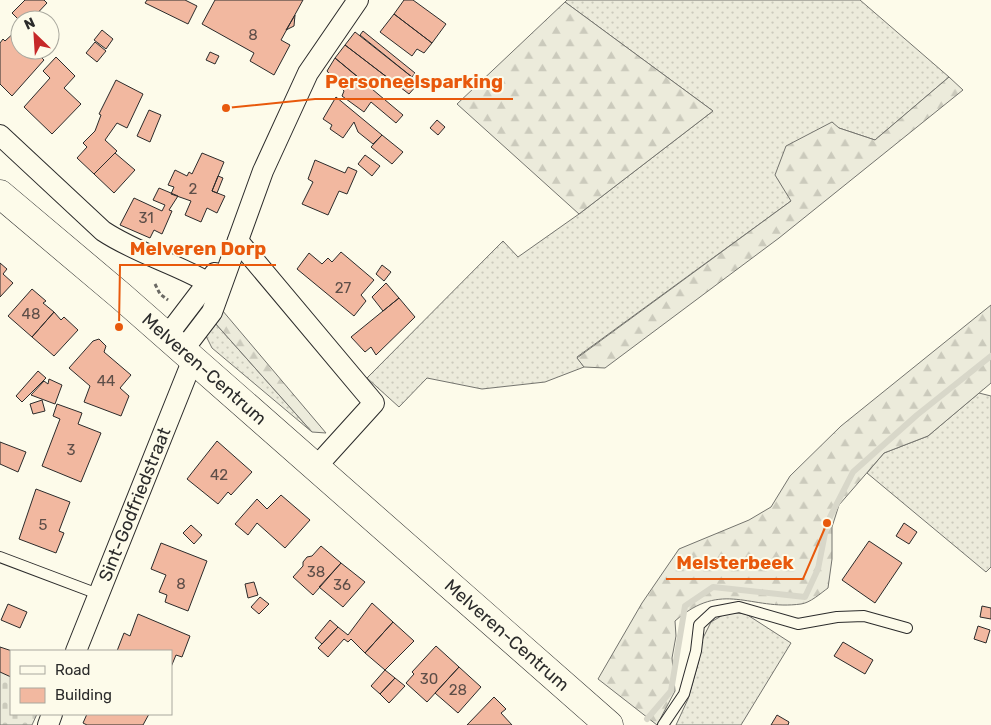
<svg xmlns="http://www.w3.org/2000/svg" width="991" height="725" font-family="Rubik,sans-serif">
<defs>
<pattern id="grass-dots" width="8" height="8" patternUnits="userSpaceOnUse" patternTransform="scale(1.25)"><rect width="8" height="8" fill="#ecebdb"/><path d="M2 2h.1M6 6h.1" fill="none" stroke="#cbcabc" stroke-width="1.8" stroke-linecap="round"/></pattern>
<pattern id="forest-firs" width="22" height="20" patternUnits="userSpaceOnUse" patternTransform="scale(1.25)"><rect width="22" height="20" fill="#ecebdb"/><path d="M5 1l3.5 6h-7zM16 11l3.5 6h-7z" fill="#cbcabc"/></pattern>
<pattern id="cemetery-stones" width="16" height="16" patternUnits="userSpaceOnUse" patternTransform="scale(1.25)"><rect width="16" height="16" fill="#ecebdb"/><path d="M2 7V4a2 2 0 0 1 4 0v3zM10 15v-3a2 2 0 0 1 4 0v3z" fill="#cbcabc"/></pattern>
</defs>
<rect width="100%" height="100%" fill="#fdfbea"/>
<path fill="url(#grass-dots)" stroke="#74746e" d="M567,0H860L949,77L875,140L839,128L791,201L577,357L584,367L545,382L482,389L427,378L399,407L367,378L503,241L518,257L579,214L713,111L565,2Z
M215,323L312,432L212,348L206,336Z
M979,393L991,396V567L986,572L867,473L884,453L928,436Z
M728,612L746,614L791,643L741,725H676L688,699L699,660L701,642L711,622Z"/>
<path fill="url(#forest-firs)" stroke="#74746e" d="M565,2L713,111L579,214L457,104Z
M949,77L963,90L779,238L605,368L584,367L577,358L791,201L775,175L786,146L832,122L839,128L875,140Z
M991,305V383L928,436L884,453L839,505L832,527V559L828,588C821,593 810,603 801,604C750,611 723,579 675,621L676,636L672,658L675,691L657,725L598,679L642,603L679,549L749,520L771,507L790,476L841,426Z
M222,310L326,433L312,432L215,323Z"/>
<path fill="url(#cemetery-stones)" stroke="#74746e" d="M0,669L11,674V714H37L32,725H0Z"/>
<g fill="none" stroke-linecap="round" stroke-linejoin="round">
<path stroke="#d8d7c9" stroke-width="6" d="M647,719L671,691L685,606L713,587L805,597L818,569L827,523L853,472L917,415L991,356"/>
</g>
<path fill="#f2b8a0" stroke="#2b2b2b" d="M25,0H44L47,3L31,20L20,21L12,13Z
M147,0H185L197,6L188,24L145,3Z
M215,0H303L281,40L290,45L274,75L250,61L254,53L202,24Z
M404,0H413L446,24L432,43L394,14Z
M394,14L432,43L424,53L417,49L412,56L380,32Z
M295,15L294,26L286,30Z
M17,30L20,33V50H34L44,60L12,96L0,84V43L3,39L5,41Z
M102,30L113,39L106,49L94,40Z
M363,31L415,73L412,77L360,35Z
M355,32L422,85L419,87L417,85L409,94L345,45Z
M95,42L106,51L97,62L86,53Z
M345,45L388,78L382,85L374,80L369,86L335,58Z
M210,52L219,56L215,64L206,60Z
M56,57L75,76L64,88L81,104L52,134L24,107L50,78L43,71Z
M335,58L403,115L396,123L371,102L364,112L342,96L344,91L327,71Z
M116,80L143,94L127,128L117,123L105,140L117,151L94,174L77,158L87,147L83,143L95,131L101,115L99,114Z
M336,97L382,135L373,144L358,132L354,122L343,138L330,129L332,125L323,119Z
M149,110L161,115L150,142L137,136Z
M437,120L445,127L438,135L430,128Z
M382,135L403,152L392,164L371,147Z
M115,153L135,170L114,193L94,174Z
M202,153L224,162L212,191L225,196L217,213L207,208L201,222L185,215L191,201L171,194L174,187L168,185L175,170L187,176L189,172L192,174Z
M365,155L380,166L372,176L358,164Z
M315,160L345,173L348,167L357,171L347,194L339,191L328,215L302,204L313,182L308,179Z
M218,176L223,178L217,193L212,191Z
M159,188L178,196L169,210L172,211L162,234L154,230L150,238L120,225L134,198L162,211L165,205L153,200Z
M341,252L374,280L361,295L366,301L354,316L297,269L309,253L322,264L328,258L332,262Z
M0,263L7,269L3,274L13,283L0,297Z
M382,265L391,272L384,281L376,274Z
M386,283L399,298L383,311L372,297Z
M32,289L46,301L43,303L54,312L32,337L8,316Z
M399,298L415,317L376,355L371,347L365,352L351,337Z
M54,312L61,320L64,317L78,330L54,356L32,337Z
M99,339L106,346L104,352L131,375L120,388L129,396L121,416L84,402L90,386L69,368L93,341Z
M38,371L46,378L22,402L16,396Z
M49,379L62,385L55,404L31,395L44,381L48,384Z
M42,400L45,411L33,414L30,404Z
M57,404L82,413L78,424L101,433L81,482L42,466L60,419L53,416Z
M217,441L252,472L231,495L228,492L218,504L187,479Z
M0,442L26,452L18,472L0,464Z
M36,489L70,502L59,531L64,533L56,553L19,539Z
M281,495L310,520L285,548L257,523L248,535L235,524L257,499L267,509Z
M904,523L917,532L909,544L896,536Z
M191,525L202,535L194,544L183,533Z
M869,541L902,563L875,603L842,580Z
M161,543L207,561L188,611L165,602L167,595L159,592L166,575L151,569Z
M321,546L341,563L313,595L293,577L303,566V562L307,557L312,556Z
M341,563L365,582L343,607L319,587Z
M254,582L258,595L248,598L245,584Z
M260,597L269,604L259,614L251,607Z
M372,603L393,622L365,653L351,639L348,642L344,639L328,657L318,648L338,627L348,635Z
M8,604L27,612L20,628L1,620Z
M982,606L991,608V619L980,617Z
M138,614L190,636L182,657L176,655L171,667V651H117L124,633L130,636Z
M330,620L338,627L322,644L315,638Z
M393,622L414,641L385,670L365,653Z
M978,626L990,630L986,643L974,639Z
M843,642L873,660L865,674L834,656Z
M436,646L459,667L427,702L406,683L414,674L412,672Z
M0,647L12,651L11,677L0,672Z
M459,667L481,687L458,713L435,693Z
M385,670L395,678L380,694L371,686Z
M395,678L405,686L389,703L380,694Z
M494,697L506,709L501,713L512,725H467Z
M87,714H149L143,725H87L83,723Z
M777,715L789,722L788,725H771Z"/>
<g fill="none" stroke-linecap="round" stroke-linejoin="round">
<defs>
<path id="lane" d="M0,557L98,594
M663,725L684,694L696,651L699,625L713,612L739,607L798,624L837,617L864,616L907,628"/>
<g id="street">
<path d="M0,135L103,231C136,253 174,263 207,282"/>
<path d="M238,241L374,403L316,467"/>
<path d="M167,336L215,273"/>
<path d="M183,350L212,312L263,171L308,73L358,0"/>
<path id="s1" d="M76,651L193,359"/>
<path d="M48,725L52,714"/>
</g>
<g id="secondary">
<path id="s2" d="M0,194L121,296L609,725"/>
</g>
</defs>
<use href="#lane" stroke="#2b2b2b" stroke-width="12"/>
<use href="#street" stroke="#2b2b2b" stroke-width="22"/>
<use href="#secondary" stroke="#2b2b2b" stroke-width="29"/>
<path stroke="#6a6964" stroke-width="3" stroke-dasharray="4 2.5" stroke-linecap="butt" d="M155,284L160,294L168,300"/>
<use href="#lane" stroke="#fdfbea" stroke-width="10"/>
<use href="#street" stroke="#fdfbea" stroke-width="20"/>
<use href="#secondary" stroke="#fdfbea" stroke-width="28"/>
</g>
<g text-anchor="middle" dominant-baseline="central" stroke-width="4" stroke-linejoin="round" paint-order="stroke">
<g font-size="15" fill="#5d4e48">
<text x="253" y="35">8</text>
<text x="193" y="189">2</text>
<text x="146" y="218">31</text>
<text x="343" y="288">27</text>
<text x="31" y="314">48</text>
<text x="106" y="381">44</text>
<text x="71" y="450">3</text>
<text x="219" y="475">42</text>
<text x="43" y="525">5</text>
<text x="316" y="572">38</text>
<text x="181" y="584">8</text>
<text x="342" y="585">36</text>
<text x="429" y="679">30</text>
<text x="458" y="690">28</text>
</g>
<g font-size="18" fill="#2b2b2b" stroke="#fdfbea">
<text stroke="none"><textPath href="#s2" startOffset="269">Melveren-Centrum</textPath></text>
<text stroke="none"><textPath href="#s1" startOffset="158">Sint-Godfriedstraat</textPath></text>
<text stroke="none"><textPath href="#s2" startOffset="672">Melveren-Centrum</textPath></text>
</g>
</g>
<path fill="none" stroke="#e8590c" stroke-width="2" d="M226 108L315 99H513M119 327L120 265H276M827 523L803 579H666"/>
<g fill="#e8590c" stroke="#fdfbea" stroke-width="2">
<circle cx="226" cy="108" r="5"/>
<circle cx="119" cy="327" r="5"/>
<circle cx="827" cy="523" r="5"/>
</g>
<g font-size="19" text-anchor="middle" font-weight="bold" fill="#e8590c" stroke="#fdfbea" stroke-width="4" stroke-linejoin="round" paint-order="stroke">
<text x="414" y="88">Personeelsparking</text>
<text x="198" y="255">Melveren Dorp</text>
<text x="735" y="569">Melsterbeek</text>
</g>
<rect x="10" y="650" width="162" height="65" fill="#fdfbea" stroke="#a9a89e"/>
<rect x="20" y="666" width="25" height="8" fill="#fdfbea" stroke="#a9a89e"/>
<text x="55" y="675" font-size="15" fill="#2b2b2b">Road</text>
<rect x="20" y="688" width="25" height="15" fill="#f2b8a0" stroke="#a9a89e"/>
<text x="55" y="700" font-size="15" fill="#2b2b2b">Building</text>
<g transform="translate(35 35) rotate(335)"><circle r="24" fill="#fdfbea" stroke="#a9a89e"/>
<path d="M0-4L9 19L0 12L-9 19Z" fill="#c62828"/>
<text y="-8" font-size="14" font-weight="bold" text-anchor="middle" fill="#2b2b2b">N</text>
</g>
</svg>
